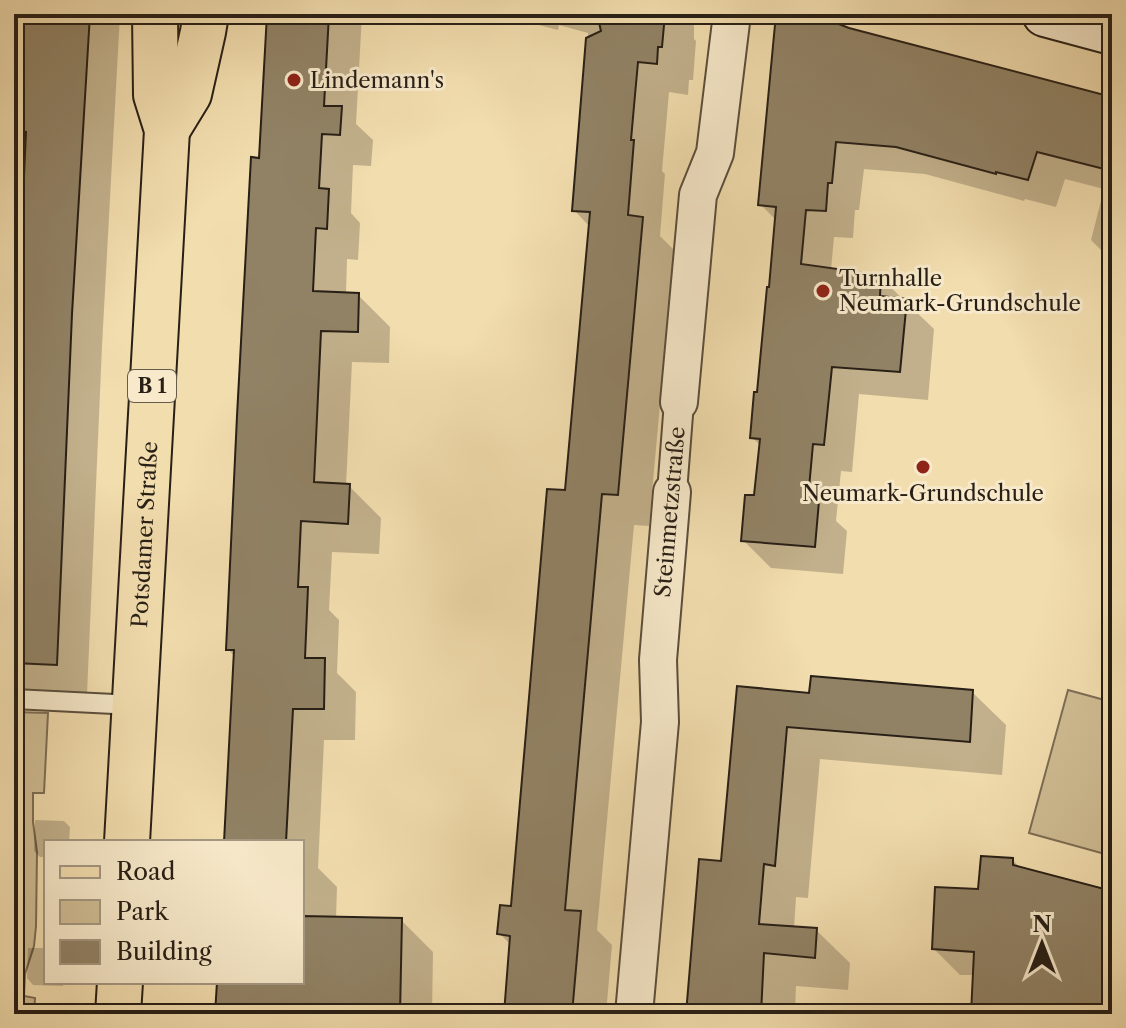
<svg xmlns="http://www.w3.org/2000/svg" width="1126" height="1028" font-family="'Libre Caslon Text',serif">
<rect width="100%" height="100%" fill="#f2ddae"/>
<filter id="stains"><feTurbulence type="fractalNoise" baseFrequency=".0025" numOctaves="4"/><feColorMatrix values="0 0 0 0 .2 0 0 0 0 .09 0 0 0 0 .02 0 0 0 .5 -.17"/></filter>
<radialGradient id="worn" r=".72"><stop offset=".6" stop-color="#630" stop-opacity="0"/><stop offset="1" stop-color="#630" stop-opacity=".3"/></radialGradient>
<path fill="#d0bd94" stroke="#7c6e55" stroke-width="2" d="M1068,690L1112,702V856L1029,833Z
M14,712L48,713L44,793H33V822L37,852L36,926L34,946L25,974L24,996L35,998L34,1014H14Z"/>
<path fill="#0003" d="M14,14H120L102,346L87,695L24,692L14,682V265L22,266L27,160L14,159Z
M269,14H362L356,124L373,140L371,166L353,165L351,213L360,223L358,260L347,259L346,294L358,295L390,327L389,363L352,362L346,486H349L381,518L379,554L332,552L329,610L339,620L337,673L356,692L355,740H324L318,868L337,887L336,919L401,920L433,952L432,1014H217L219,982H302V842H226L235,657L228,649L261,160Z
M497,14H692L694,17V39L696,41L693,80H689L688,95L669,92L662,171L665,174L660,236L674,250L649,526L634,525L597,930L612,945L606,1014H505L511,945L499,933L512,908L566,492L590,227L574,210L588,33L559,25L558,30Z
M778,14H807L848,30L1112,99V261L1091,240L1104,189L1065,179L1056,207L1025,199L1024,201L925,174L864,169L859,210H855L853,238L834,237L831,270L880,277L934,329L928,400L859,394L852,472L841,471L836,521L847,531L843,574L771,568L743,540L756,498L761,446L752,437L771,289L777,221L760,204Z
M738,688L811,695L972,692L1006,725L1002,775L820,759L808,898L796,897L794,928L816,930L850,963L848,990L796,986L795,1014H688L723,863Z
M35,820L64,821L70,827L69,842H46V857H40L34,851Z
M1012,859L1022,870L1112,893V1014H973L975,975H960L934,949L980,891Z
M28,948H46V982H63V986L33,985L27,978Z
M930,1012L971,1014H930Z"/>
<path fill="#918265" stroke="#281f16" stroke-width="2" d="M14,14H90L72,314L57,665L14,663V263L20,264L26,132L14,131Z
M267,14H329L324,106H342L340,135L322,134L319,188L329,189L327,229L316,228L313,291L359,293L358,332L321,331L314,482L350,484L348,524L301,521L298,587H308L305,658H325L324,709H293L286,842H224L234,650H226L237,416L251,157L259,158Z
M597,14H665L662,47H658L657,64L638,62L634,106L631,140H634L628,215L643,217L618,495L602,494L565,910L581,911L572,1014H504L510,936L497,934L500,905L511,906L547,489L565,490L590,212L572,211L586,38L601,31Z
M776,14H813L849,28L1112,97V171L1037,152L1028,180L996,172V174L896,147L836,142L832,183H828L826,211L806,210L801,264L881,275L880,296L907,299L900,372L832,367L824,445L813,444L808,499L819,501L815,547L741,541L745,495H754L760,439L750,438L754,392H757L767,287H769L776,207L758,205Z
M811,676L973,690L970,742L787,727L775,866L764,864L759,924L817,928L815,958L764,953L761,1014H686L699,859L721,861L737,686L809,693Z
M981,856L1013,858V865L1112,891V995L1107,1014H971L974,952L932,949L935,887L978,889Z
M302,916L402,918L400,1014H215L217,982H302Z"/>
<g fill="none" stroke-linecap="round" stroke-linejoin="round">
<defs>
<path id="service" d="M14,699L134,705"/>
<path id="pedestrian" d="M672,492L679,402"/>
<path id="minor" d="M679,402L698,195L715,153L732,14
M634,1014L660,722L658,660L672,492"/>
<path id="secondary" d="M1045,14L1112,32"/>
<g id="primary">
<path d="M167,130L189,94L203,32L206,14"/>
<path id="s1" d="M127,842L167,130L156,95L155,14"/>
<path d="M118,1014L120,982"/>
</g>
</defs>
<use href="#service" stroke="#5a4e3c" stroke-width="22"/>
<use href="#pedestrian" stroke="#5a4e3c" stroke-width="32"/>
<use href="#minor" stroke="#5a4e3c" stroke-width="40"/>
<use href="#secondary" stroke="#281f16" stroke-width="48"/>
<use href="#primary" stroke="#281f16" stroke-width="48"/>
<use href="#service" stroke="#f7e9ca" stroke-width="18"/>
<use href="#pedestrian" stroke="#f7e9ca" stroke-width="28"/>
<use href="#minor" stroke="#f7e9ca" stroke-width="36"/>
<use href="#secondary" stroke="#f7e9ca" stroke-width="44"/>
<use href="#primary" stroke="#f2ddae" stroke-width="44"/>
</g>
<g fill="#8f2418" stroke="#f7e9ca" stroke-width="3">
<circle cx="294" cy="80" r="8"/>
<circle cx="823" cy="291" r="8"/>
<circle cx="923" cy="467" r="8"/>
</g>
<g text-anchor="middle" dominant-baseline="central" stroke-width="6" stroke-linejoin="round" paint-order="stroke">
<rect fill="#f7e9ca" stroke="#665c4c" stroke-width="2" x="128" y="370" width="48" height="32" rx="6"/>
<g font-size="20" font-weight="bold" fill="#281f16">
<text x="152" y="386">B 1</text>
</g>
<g font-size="22" fill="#281f16" stroke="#f7e9ca" text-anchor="start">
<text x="310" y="80">Lindemann's</text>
<text x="839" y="278">Turnhalle<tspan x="839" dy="25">Neumark-Grundschule</tspan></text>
<text x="923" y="493" text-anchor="middle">Neumark-Grundschule</text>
</g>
<g font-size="22" fill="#281f16" stroke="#f7e9ca">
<text transform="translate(670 512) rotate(-85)">Steinmetzstraße</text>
<text stroke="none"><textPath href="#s1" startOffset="308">Potsdamer Straße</textPath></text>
</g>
</g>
<rect width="1126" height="1028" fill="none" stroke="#f2ddae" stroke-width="48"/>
<rect x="16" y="16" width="1094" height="996" fill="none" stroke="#281f16" stroke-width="4"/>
<rect x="24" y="24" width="1078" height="980" fill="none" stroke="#281f16" stroke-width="2"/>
<rect x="44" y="840" width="260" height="144" fill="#f7e9ca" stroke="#a49882" stroke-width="2"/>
<rect x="60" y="866" width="40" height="12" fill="#f2ddae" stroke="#a49882" stroke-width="2"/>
<text x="116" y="880" font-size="24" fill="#281f16">Road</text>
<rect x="60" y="900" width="40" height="24" fill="#d0bd94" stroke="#a49882" stroke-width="2"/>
<text x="116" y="920" font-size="24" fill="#281f16">Park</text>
<rect x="60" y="940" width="40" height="24" fill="#918265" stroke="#a49882" stroke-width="2"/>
<text x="116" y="960" font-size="24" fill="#281f16">Building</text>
<g transform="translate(1042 944)" stroke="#f7e9ca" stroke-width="6" paint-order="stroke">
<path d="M0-6L14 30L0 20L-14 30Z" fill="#281f16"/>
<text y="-12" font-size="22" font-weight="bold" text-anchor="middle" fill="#281f16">N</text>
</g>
<rect width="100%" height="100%" filter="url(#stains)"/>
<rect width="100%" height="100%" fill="url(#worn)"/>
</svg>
